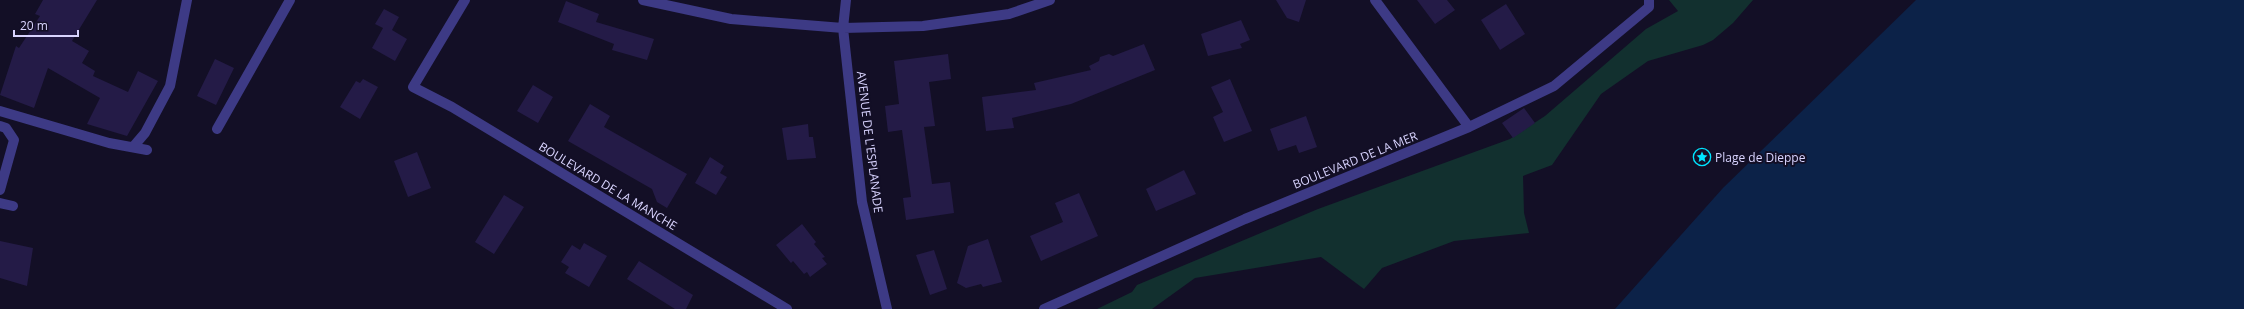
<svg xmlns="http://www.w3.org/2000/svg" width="2244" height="309" font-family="'Open Sans',sans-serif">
<rect width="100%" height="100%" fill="#130f26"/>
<path fill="#12302f" d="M1669,0H1753L1733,23L1713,40L1703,45L1648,61L1601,94L1552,165L1523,176L1524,213L1529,233L1454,241L1382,268L1364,289L1321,257L1195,278L1152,309H1097L1132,292L1137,285L1318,209L1510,139L1545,116L1646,29L1678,11Z"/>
<path fill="#0c2248" d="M1916,0H2244V309H1615L1723,188Z"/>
<path fill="#241b47" d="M43,0H97L72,41L89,51L82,63L95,71L93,76L128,92L138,71L158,81L127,136L87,124L100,98L48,68L34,108L0,95L16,46L19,48L40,16L35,14Z
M1276,0H1306L1299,22L1287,18Z
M1417,0H1447L1455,10L1435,24Z
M566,1L599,14L596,22L654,39L647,60L612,50L614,44L558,22Z
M1506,4L1525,34L1500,50L1481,20Z
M384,9L399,17L392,30L407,39L395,61L372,48L383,28L375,24Z
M1241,20L1250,40L1240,44L1242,48L1208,56L1201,34Z
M1144,44L1155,70L1071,104L1012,118L1014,128L986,131L982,97L1036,90L1034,83L1091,70L1089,66L1099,61L1100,57L1109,54L1113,56Z
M948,54L951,79L929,82L935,126L924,127L932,184L950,182L954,213L906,220L903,198L911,197L902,130L888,132L885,106L899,104L894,61Z
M215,59L234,68L216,105L197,96Z
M363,79L378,87L360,119L340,107L356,81L360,83Z
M1230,79L1252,131L1224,142L1213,117L1223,112L1211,87Z
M533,85L553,97L538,123L517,111Z
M590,104L610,116L604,127L687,174L667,208L657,202L652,189L568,141Z
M1524,108L1535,123L1513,138L1502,123Z
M1306,116L1317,147L1299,153L1296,145L1278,151L1270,129Z
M808,124L809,137H813L816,158L787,160L782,128Z
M417,152L431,188L408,197L394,161Z
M710,157L724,166L720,173L727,177L716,195L695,183Z
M1184,170L1196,194L1156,211L1146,189Z
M1079,193L1098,236L1041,261L1030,236L1063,222L1055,203Z
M504,195L524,207L494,254L475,242Z
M802,224L816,242L814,244L825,257L822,258L827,264L810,277L807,272L804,274L793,261L791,263L776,245Z
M988,239L1002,282L983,287L981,284L966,288L957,283L968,246Z
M0,241L33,248L27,286L0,278Z
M584,243L607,256L589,287L565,273L569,267L561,262L572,245L580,250Z
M934,250L947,289L930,295L916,255Z
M639,261L693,295L686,309H675L627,279Z"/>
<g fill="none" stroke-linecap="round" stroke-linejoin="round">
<path stroke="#3d3a85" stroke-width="10" d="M0,111L109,143L147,150
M0,126L6,128L14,140L0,190
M217,129L290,0
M133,147L145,133L170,86L187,0
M0,203L13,206"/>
<path stroke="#3d3a85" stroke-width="10" d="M465,0L413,87L452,107L787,309
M643,0L731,19L843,28L923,26L1009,14L1050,0
M846,0L843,28L862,202L887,309
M1375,0L1469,127
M1044,309L1245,219L1469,127L1554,86L1649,7V0"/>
</g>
<defs>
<symbol id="sight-ring" viewBox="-11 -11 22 22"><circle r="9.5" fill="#130f26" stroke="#00e5ff" stroke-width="1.5"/><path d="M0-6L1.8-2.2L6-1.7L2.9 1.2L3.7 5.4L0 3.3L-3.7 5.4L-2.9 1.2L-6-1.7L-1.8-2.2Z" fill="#00e5ff"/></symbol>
</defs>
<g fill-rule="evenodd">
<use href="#sight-ring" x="1692" y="147" width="20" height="20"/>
</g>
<g text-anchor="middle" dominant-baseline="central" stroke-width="4" stroke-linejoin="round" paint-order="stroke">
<g font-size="12" fill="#d9d4ff" stroke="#130f26">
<text transform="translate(870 142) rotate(83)">AVENUE DE L'ESPLANADE</text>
<text transform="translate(1355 160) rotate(-22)">BOULEVARD DE LA MER</text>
<text transform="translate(608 186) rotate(31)">BOULEVARD DE LA MANCHE</text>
</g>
<g font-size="12" fill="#d9d4ff" stroke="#130f26" text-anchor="start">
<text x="1715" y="157">Plage de Dieppe</text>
</g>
</g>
<path d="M14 30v6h64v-6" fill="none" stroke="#d9d4ff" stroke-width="2"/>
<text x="20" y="30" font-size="12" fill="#d9d4ff" stroke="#130f26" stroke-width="3" paint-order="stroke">20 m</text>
</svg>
